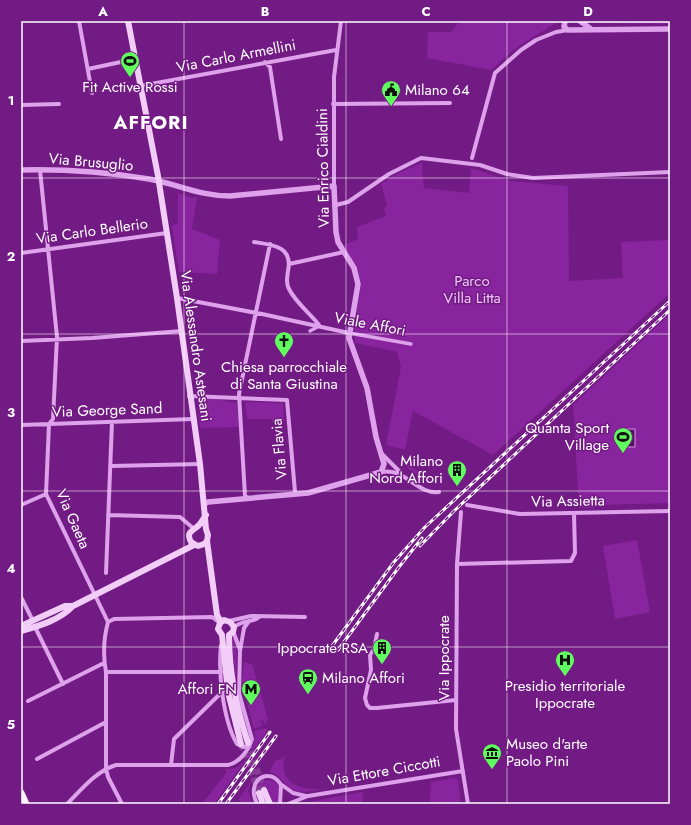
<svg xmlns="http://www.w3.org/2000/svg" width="691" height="825" font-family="Jost,sans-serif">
<rect width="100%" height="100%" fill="#731b84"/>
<path fill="#88249d" d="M460,21H559L516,48L491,70L427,58L428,32H451Z
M587,21H670V24L596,23Z
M423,162L422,167L424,188L469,193L471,168L510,181L568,186L569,281L623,278L621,242L670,240V293L493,455L413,411L405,450L386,445L401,367L397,352L355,343L354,328L361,285L360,278L344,245L358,239L357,227L386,216L384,209L387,205L381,184L397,174Z
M178,193L193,198L197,197L192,229L220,240L217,274L179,272L172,225L178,224Z
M670,314V503L600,505L593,508H579L573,405Z
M197,399H216L237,403L239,427L200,428Z
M245,402L283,403L284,421L272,422V419H247Z
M408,465L433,480L434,483L430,484L406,467Z
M637,540L650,612L615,619L603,546Z
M234,638L237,651L236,686L232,639Z
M244,662L252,664L268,719L265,725L263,720L261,721L262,726L254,729L247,703L249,699L241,688Z
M265,728L268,730L214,804H202L227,772L225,769C228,769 232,769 235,768C246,764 258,742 254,731Z
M285,754C278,783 298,790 322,789C311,791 298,795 289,787C281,780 279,775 269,772L276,760L282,759Z
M455,778L458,780L461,804H430L431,782Z
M252,780L248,791L253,804H244L238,800Z
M269,780L275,782L279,786L278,804H273L270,794L266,790L260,792L257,798C255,788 258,781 269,780Z
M363,792L362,804H335V802L325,804H296Z"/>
<path fill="#561262" stroke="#dc94ed" d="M623,429H635V447H623Z"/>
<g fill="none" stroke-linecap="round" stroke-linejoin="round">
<path stroke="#883d96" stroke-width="6" stroke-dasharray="6 3" stroke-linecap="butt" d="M248,743L264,790
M241,744L259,793"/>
<path stroke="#dea1eb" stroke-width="3.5" d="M310,331L319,326
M349,333L411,344"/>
<path stroke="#dea1eb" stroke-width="4" d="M79,21L92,93
M265,62L270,67L281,139
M88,69L135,59
M140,86L336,50
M333,104L450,103
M21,105L59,104
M472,158L495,73L521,50L536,40L556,32L568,30
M40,170L57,337L53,419L49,424L46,494L108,622
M334,186V77L341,21
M336,205L348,202L389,174L421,158L480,165L507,174L533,178L670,172
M254,242C273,245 293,246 288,271C287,278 286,283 289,289C296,303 310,313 319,325
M21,253L167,233
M289,264L344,252
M177,298L262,314L349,333
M21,341L92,338L182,331
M189,396L287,400L295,492L293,495
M21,425L193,419
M381,453L400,472
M111,466L200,464
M381,472C405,467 417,495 439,492
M250,499L245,496L239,394L270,244
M21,505L46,494
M467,505L520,514L670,511
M461,512L457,564L456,729L468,804
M108,515L180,517L193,528
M457,564L571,561L575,553L574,514
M106,573L112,422
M22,599L33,621
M229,621L251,616L305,617
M35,627L63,684
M234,627C244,619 253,623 259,617
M233,631L240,650
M377,634L374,649L370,655L371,670L365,698L367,705L370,708H377L456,700
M221,645C218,673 223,720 237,744L243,747L249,746
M106,672H221
M28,701L104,663
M37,759L106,722
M171,765L174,739L223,691
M282,785L293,793L306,796
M67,804C81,790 96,771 116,765H228C239,763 249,750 252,739L239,693L240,651L244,628L249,621
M122,804L108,777L106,768V672C103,656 104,637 108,622L114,619L212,617L220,623
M257,804C245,779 270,766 281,785L280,804
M288,804L308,796L463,771"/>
<path stroke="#dea1eb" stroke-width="5.5" d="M565,21L564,27L568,30L670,29
M580,21L591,29
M21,170C64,169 106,172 149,179C178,184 199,196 230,196L334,186L336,232L338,242L354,268L358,284L349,338L367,388L376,437L384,464L381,472L308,493L208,502L204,504"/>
<path stroke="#f1cdf8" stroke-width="6" d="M128,21L158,176L177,298L200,464L206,529L208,535L207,541L217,615L221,622
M206,515C204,518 202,521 200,524C194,531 185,531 191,542L198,546L204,544L207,541
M21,626L65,606H73
M21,631C39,626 60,620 73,606L194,545
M241,744L228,692L222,635L218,629L220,623L224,620L230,622L234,627L233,632L229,635C229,673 236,707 248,743
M264,790L270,804
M259,793L263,804"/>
<path stroke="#fef2ff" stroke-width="7" d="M21,793L26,804"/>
<defs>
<path id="rail" d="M420,546L454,511L670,310
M332,646L394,562L425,527L670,301
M338,650L399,567L422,538
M218,804L270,732
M226,804L276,736"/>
</defs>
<use href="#rail" stroke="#fff" stroke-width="3"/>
<use href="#rail" stroke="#731b84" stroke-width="1.5" stroke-dasharray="4.5" stroke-linecap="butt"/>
</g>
<path fill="none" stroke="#fff" stroke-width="1" stroke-opacity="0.55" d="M184,21V804M346,21V804M507,21V804M21,178H670M21,334H670M21,491H670M21,647H670"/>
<defs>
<symbol id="stadium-pin" viewBox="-11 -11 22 30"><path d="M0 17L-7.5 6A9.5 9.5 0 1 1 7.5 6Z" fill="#5ffd5d" stroke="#731b84"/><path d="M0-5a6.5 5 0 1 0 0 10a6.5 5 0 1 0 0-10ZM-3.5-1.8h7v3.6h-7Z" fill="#111"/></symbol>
<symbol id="civic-pin" viewBox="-11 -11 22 30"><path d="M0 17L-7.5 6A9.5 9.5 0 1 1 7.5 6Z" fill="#5ffd5d" stroke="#731b84"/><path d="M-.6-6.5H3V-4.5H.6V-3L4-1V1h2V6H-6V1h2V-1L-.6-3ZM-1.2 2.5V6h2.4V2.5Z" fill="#111"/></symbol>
<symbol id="church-pin" viewBox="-11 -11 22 30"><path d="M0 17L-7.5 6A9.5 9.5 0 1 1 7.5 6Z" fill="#5ffd5d" stroke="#731b84"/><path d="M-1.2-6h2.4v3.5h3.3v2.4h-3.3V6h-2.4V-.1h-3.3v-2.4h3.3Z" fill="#111"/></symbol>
<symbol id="building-pin" viewBox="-11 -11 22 30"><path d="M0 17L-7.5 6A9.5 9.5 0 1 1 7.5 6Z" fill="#5ffd5d" stroke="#731b84"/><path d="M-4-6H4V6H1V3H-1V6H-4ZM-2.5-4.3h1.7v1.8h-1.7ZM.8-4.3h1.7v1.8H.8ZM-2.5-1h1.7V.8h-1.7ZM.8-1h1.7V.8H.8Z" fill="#111"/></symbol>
<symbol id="hospital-pin" viewBox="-11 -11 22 30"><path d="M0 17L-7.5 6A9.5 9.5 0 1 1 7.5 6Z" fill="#5ffd5d" stroke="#731b84"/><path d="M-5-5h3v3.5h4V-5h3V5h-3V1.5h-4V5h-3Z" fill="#111"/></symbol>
<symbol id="station-pin" viewBox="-11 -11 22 30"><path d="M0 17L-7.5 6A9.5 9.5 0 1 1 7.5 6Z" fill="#5ffd5d" stroke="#731b84"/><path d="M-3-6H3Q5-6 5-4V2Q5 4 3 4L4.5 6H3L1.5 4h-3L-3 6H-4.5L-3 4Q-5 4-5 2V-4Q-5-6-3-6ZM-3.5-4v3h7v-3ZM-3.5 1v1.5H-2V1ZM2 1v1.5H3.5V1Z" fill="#111"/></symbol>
<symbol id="metro-pin" viewBox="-11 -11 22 30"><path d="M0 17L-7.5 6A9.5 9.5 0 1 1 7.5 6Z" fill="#5ffd5d" stroke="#731b84"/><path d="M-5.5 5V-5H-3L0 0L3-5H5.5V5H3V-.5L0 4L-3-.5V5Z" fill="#111"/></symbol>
<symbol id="museum-pin" viewBox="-11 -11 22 30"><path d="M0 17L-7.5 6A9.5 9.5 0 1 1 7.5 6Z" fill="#5ffd5d" stroke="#731b84"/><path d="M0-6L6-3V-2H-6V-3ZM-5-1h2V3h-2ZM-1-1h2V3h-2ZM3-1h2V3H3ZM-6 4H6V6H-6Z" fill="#111"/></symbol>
</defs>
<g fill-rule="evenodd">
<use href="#stadium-pin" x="119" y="50" width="22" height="30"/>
<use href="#civic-pin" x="380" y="79" width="22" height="30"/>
<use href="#church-pin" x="273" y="330" width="22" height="30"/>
<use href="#stadium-pin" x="612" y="426" width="22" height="30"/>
<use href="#building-pin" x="446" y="459" width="22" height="30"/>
<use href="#building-pin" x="371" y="637" width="22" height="30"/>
<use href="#hospital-pin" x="554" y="649" width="22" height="30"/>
<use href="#station-pin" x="297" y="667" width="22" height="30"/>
<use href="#metro-pin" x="240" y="678" width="22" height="30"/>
<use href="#museum-pin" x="481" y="742" width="22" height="30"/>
</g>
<g text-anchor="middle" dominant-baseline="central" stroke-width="3" stroke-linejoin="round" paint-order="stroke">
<g font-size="15" fill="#fff" stroke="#731b84">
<text transform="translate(236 56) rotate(-11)">Via Carlo Armellini</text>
<text transform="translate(91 162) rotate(5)">Via Brusuglio</text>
<text transform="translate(323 168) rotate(-91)">Via Enrico Cialdini</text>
<text transform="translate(92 231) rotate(-8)">Via Carlo Bellerio</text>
<text transform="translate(370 324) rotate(11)">Viale Affori</text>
<text transform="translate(196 346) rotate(82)">Via Alessandro Astesani</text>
<text transform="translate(107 410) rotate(-2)">Via George Sand</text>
<text transform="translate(279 449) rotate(-95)">Via Flavia</text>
<text transform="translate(568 501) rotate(-1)">Via Assietta</text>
<text transform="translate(73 519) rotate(66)">Via Gaeta</text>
<text transform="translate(444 658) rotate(-90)">Via Ippocrate</text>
<text transform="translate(384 771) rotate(-10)">Via Ettore Ciccotti</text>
</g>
<g font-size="15" fill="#fff" stroke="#731b84" text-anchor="end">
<text x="130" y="87" text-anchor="middle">Fit Active Rossi</text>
<text x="405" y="90" text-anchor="start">Milano 64</text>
<text x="284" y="367" text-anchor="middle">Chiesa parrocchiale<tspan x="284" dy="17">di Santa Giustina</tspan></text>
<text x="609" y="428">Quanta Sport<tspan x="609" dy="17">Village</tspan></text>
<text x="443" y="461">Milano<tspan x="443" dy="17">Nord Affori</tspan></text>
<text x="368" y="648">Ippocrate RSA</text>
<text x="322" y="678" text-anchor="start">Milano Affori</text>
<text x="565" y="686" text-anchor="middle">Presidio territoriale<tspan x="565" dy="17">Ippocrate</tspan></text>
<text x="237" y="689">Affori FN</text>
<text x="506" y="744" text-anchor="start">Museo d'arte<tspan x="506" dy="17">Paolo Pini</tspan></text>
</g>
<g font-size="15" fill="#efc6f8" stroke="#731b84">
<text x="472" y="281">Parco<tspan x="472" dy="17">Villa Litta</tspan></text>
</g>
<g font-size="19" font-weight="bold" letter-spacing="1" fill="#fff" stroke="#731b84">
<text x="151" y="122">AFFORI</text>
</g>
</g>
<rect width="691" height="825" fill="none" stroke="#731b84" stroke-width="44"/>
<rect x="22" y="22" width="647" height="781" fill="none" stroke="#fff" stroke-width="1.5"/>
<g font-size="13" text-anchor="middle" font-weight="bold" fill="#fff">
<text x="103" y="16">A</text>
<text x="265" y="16">B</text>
<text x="426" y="16">C</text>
<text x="588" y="16">D</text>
<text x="11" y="105">1</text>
<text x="11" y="261">2</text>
<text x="11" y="417">3</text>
<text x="11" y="573">4</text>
<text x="11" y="729">5</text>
</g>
</svg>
